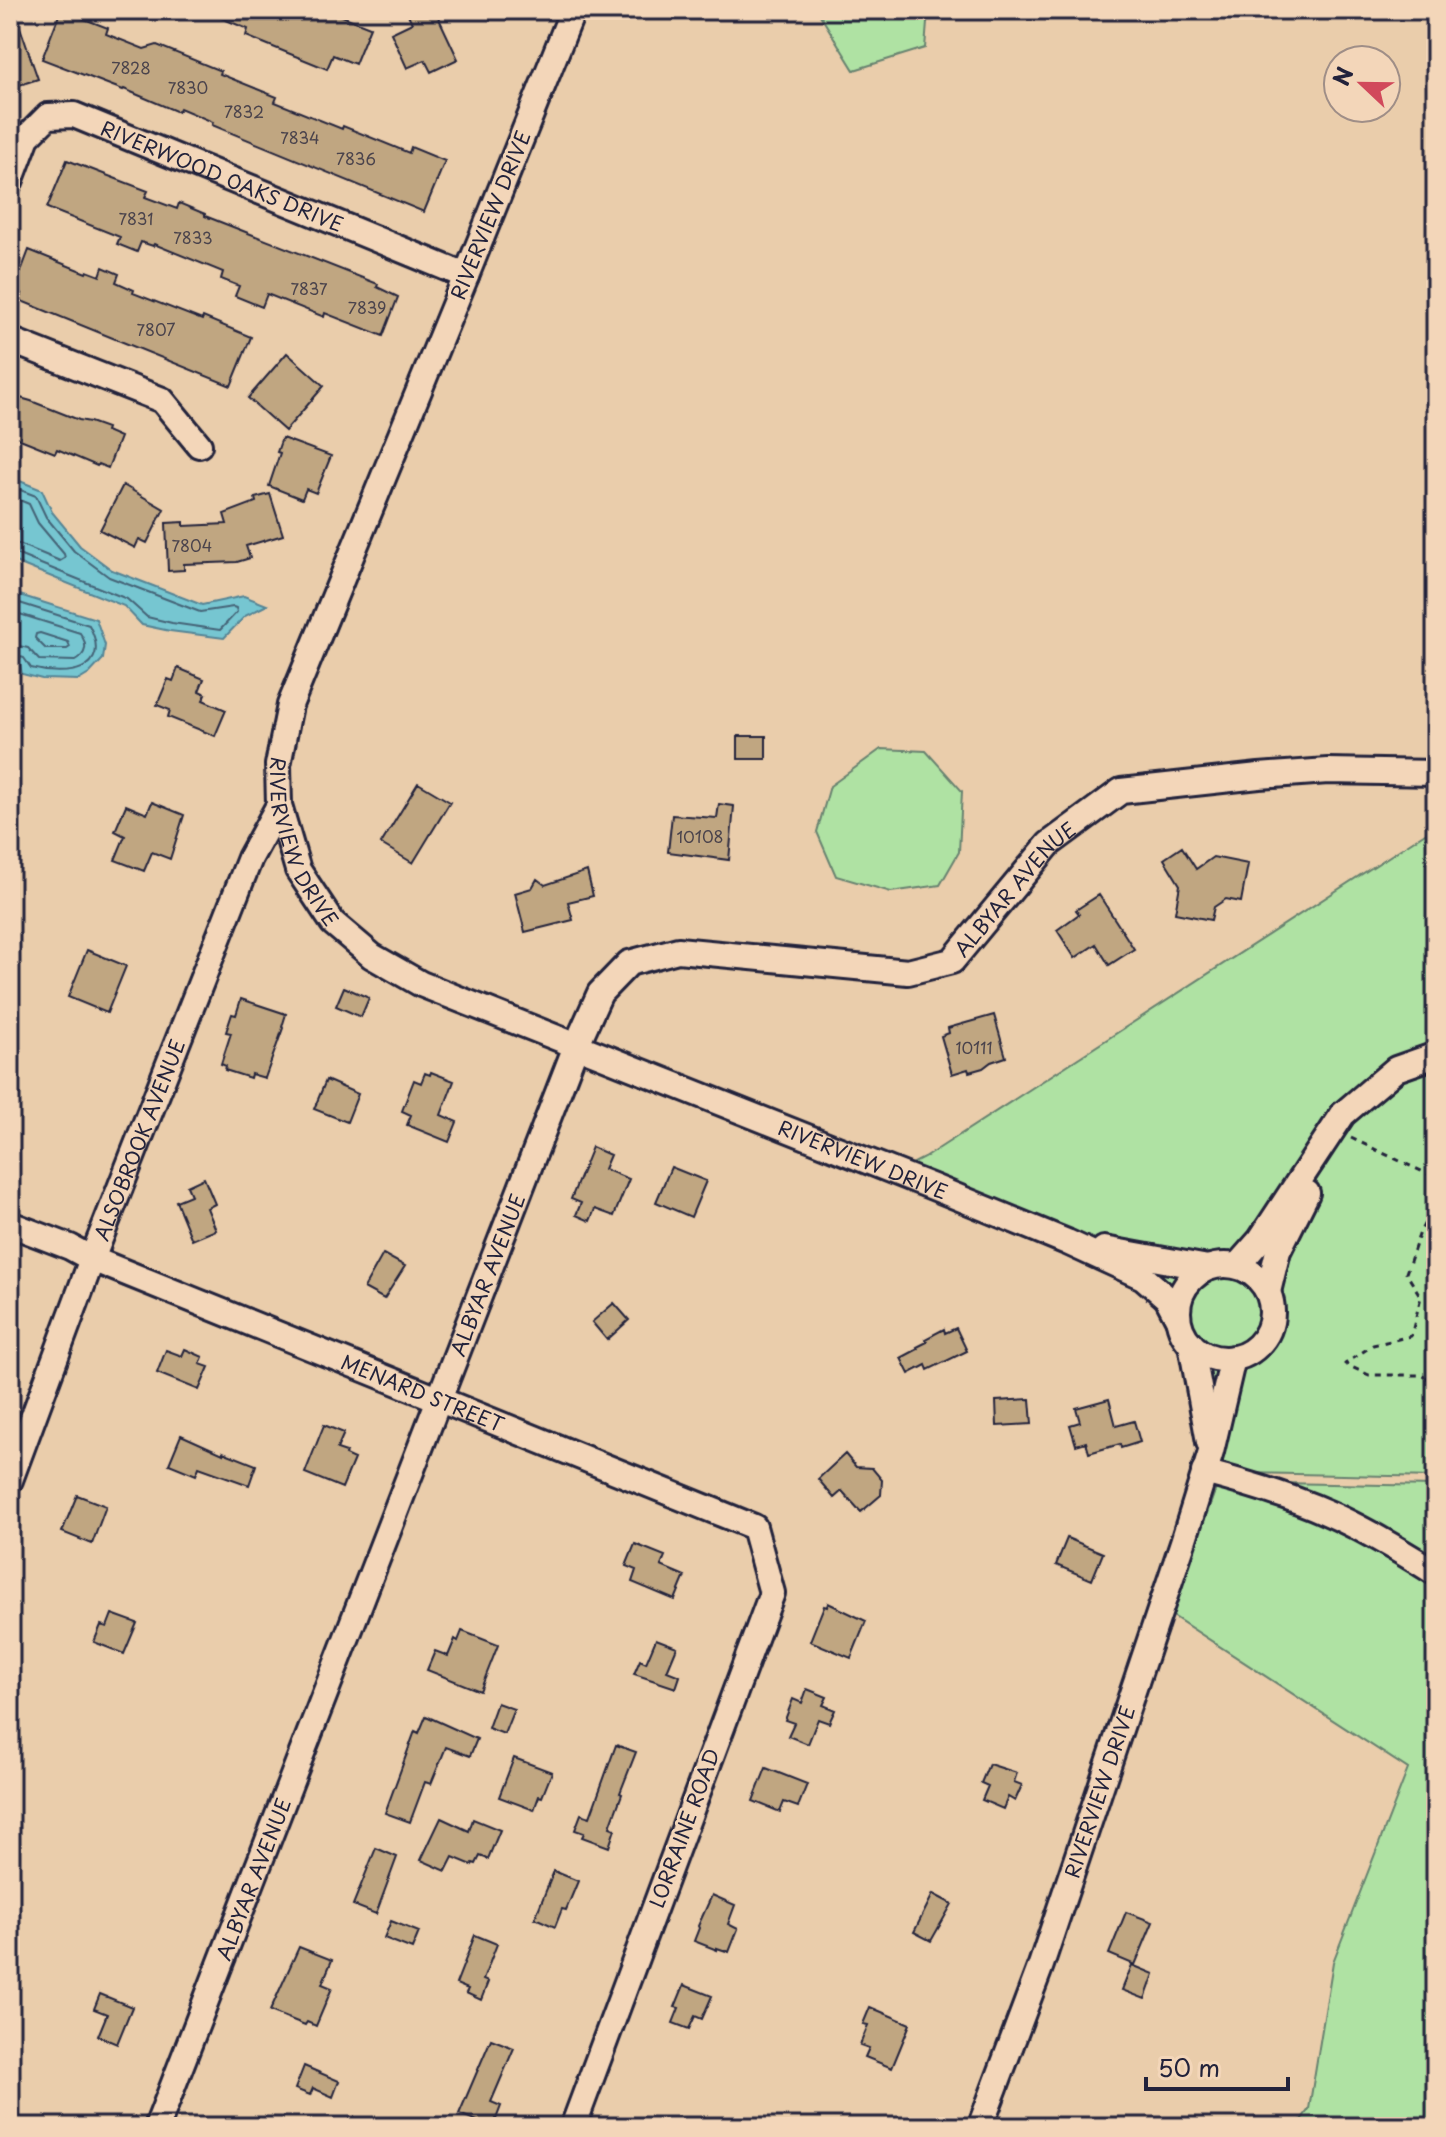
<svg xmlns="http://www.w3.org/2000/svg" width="1446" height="2137" font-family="'Playpen Sans',sans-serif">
<rect width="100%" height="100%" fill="#eacdab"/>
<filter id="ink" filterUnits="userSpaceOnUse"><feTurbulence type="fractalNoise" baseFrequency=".0125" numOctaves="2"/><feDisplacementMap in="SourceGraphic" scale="16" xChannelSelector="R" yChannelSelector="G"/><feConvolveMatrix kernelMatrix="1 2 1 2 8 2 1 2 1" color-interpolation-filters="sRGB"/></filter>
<g filter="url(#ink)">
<path fill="#afe2a3" stroke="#68826f" stroke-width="2" d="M817,10H928L925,48L854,70Z
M881,749L926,751L962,791L959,852L940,885L891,892L836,876L817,832L830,786Z
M1436,826V1477L1204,1472L1191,1344C1181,1330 1175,1313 1167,1298L896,1172L924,1158Z
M1278,1483L1436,1486V1562Z
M1217,1486L1324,1522L1391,1557L1436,1585V2127H1296L1309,2109L1333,1962L1408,1769L1170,1614Z"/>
<path fill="#76c6d1" stroke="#548495" stroke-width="2" d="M10,477L42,490L52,512L80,546L112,570L202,605L244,596L267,605L245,616L224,638L170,631L142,625L124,606L10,560Z
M10,592L96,619L105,645L103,659L89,674L79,680L42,679L22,674L20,665L10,661Z"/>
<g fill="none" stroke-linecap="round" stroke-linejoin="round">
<path stroke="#446477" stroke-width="2" d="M10,486L36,496L46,517L74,551L109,577L200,612L233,607L236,608L237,612L220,630L172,623L147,617L127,599L16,554L10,553
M10,496L29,504L38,523L64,554L65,558L60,561L19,544L10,543
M10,600L89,625C114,673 65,677 31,668L24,658L10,654
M10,611L80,633C88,645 87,654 75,661L39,660L28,648L10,644
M40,633L68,642L70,647L67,649H46L35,638L36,634Z"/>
</g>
<path fill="#c0a681" stroke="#22223b" stroke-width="2" d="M10,10H14L38,79L10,88Z
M61,10L108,28L106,34L144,49L157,45L221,71L220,74L277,97L275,102L342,129L343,126L409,153L411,147L445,161L424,212L212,125L213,122L180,108L178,112L124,89L123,90L42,59Z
M202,10H327L370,27L355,64L333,55L327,69L246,36L248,29Z
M406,10H435L458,59L431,72L425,60L407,68L391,33L412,23Z
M67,160L148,191L145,197L177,209L179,203L205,214V216L378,284L377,287L398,297L383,336L325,313L324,317L267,294L262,307L235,296L239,286L221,279L223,272L154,244L153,246L141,242L137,252L117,244L120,237L47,208Z
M29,250L86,273L87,271L100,276L103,267L119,274L116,282L134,290L133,293L202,320L203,317L251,337L231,386L19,300L22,294L14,290Z
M287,353L324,386L285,431L248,398Z
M10,395L31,401L79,420L90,422L107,428L106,431L120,437L108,468L98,464L97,466L57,449L55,453L10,435Z
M282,438L331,456L316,493L306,489L302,499L269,486L280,453L277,452Z
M123,485L164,509L147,543L139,539L135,548L100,530Z
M270,494L283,535L246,546L250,558L237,562L184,564V570L168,571L166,523L184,522V526L227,524L224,514L256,502L255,498Z
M178,668L204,679L199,691L206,694L203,700L226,710L215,736L168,717L170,710L157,705L168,679L173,681Z
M738,736H766V759H738Z
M418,783L450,802L413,863L381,844Z
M152,802L184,815L170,859L152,852L144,871L115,860L125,836L115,831L126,805L147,814Z
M719,804L734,806L729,860L668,852L672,815L717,818Z
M1182,847L1196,869L1213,857L1248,864L1241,902L1226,899L1214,907L1211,920L1175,913L1180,885L1164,859Z
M587,871L593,896L568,902L573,920L525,932L515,893L532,888L537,879L545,885Z
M1099,895L1134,949L1109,965L1096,944L1075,958L1057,930L1079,914L1076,910Z
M87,950L126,966L107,1013L68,997Z
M344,987L369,998L361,1017L336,1006Z
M241,999L286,1014L282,1027L283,1028L265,1078L251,1074L250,1078L225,1070L226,1066L221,1064L231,1033L226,1032L232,1014L236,1015Z
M994,1015L1006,1057L991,1062L983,1068L969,1072L968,1069L952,1074L941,1036L949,1033L948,1028Z
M431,1072L454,1081L441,1115L457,1122L449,1142L407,1125L411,1115L402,1111L414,1080L421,1083L425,1073L430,1075Z
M326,1080L358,1094L347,1122L314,1109Z
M592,1147L610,1155L604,1169L629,1179L614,1216L595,1209L590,1221L576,1215L581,1203L571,1199Z
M671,1167L706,1181L691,1217L656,1202Z
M204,1178L215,1204L207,1208L216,1230L192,1240L176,1201L191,1195L187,1186Z
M383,1254L405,1266L384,1299L364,1288Z
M614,1303L629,1320L607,1340L592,1322Z
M956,1328L967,1351L928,1370L926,1365L909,1374L901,1358L918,1349L917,1347L927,1342L925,1339L944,1329L945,1333Z
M185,1349L203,1357L200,1364L209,1367L199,1390L157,1373L166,1350L182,1356Z
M1030,1399L1032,1424L997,1426L996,1401Z
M1109,1399L1116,1426L1134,1421L1140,1442L1121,1448L1120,1444L1089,1453L1086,1442L1076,1445L1070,1425L1080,1422L1076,1408Z
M324,1425L344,1433L337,1449L346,1452L345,1455L354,1459L342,1488L305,1473Z
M181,1435L223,1454V1452L256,1465L249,1485L199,1467L196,1475L169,1464Z
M845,1454L856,1467L872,1468L882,1480L881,1495L861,1512L842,1491L834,1498L818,1479Z
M77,1495L106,1506L92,1544L62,1532Z
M1067,1538L1103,1553L1092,1580L1056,1565Z
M635,1544L665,1556L661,1566L685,1576L675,1600L632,1582L636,1570L626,1566Z
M828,1603L866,1621L851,1658L810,1641L824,1606L827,1607Z
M112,1614L137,1623L124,1654L94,1642L101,1625L107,1627Z
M462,1631L498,1645L480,1691L427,1670L435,1651L448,1656L455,1639L458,1641Z
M656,1639L677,1647L667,1671L680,1676L676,1688L634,1674L640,1660L646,1663Z
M807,1689L827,1697L823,1705L835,1710L829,1723L818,1719L808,1744L788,1736L794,1723L785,1720L793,1699L802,1703Z
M497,1703L514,1709L504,1734L488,1728Z
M426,1716L477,1739L470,1756L446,1747L431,1784L425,1782L410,1822L385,1813L415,1731L419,1733Z
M616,1745L636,1752L620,1793L622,1794L610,1827L615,1829L609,1847L582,1837L584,1833L575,1830L581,1814L590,1817Z
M514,1758L552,1772L542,1797L539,1796L534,1810L499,1797Z
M989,1764L1017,1773L1014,1782L1022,1785L1015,1801L1008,1797L1003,1809L982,1800L988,1786L981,1783Z
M766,1768L807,1784L798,1807L784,1802L780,1812L753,1801Z
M441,1818L469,1831L473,1819L500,1830L488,1859L480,1856L476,1864L473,1863L472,1865L453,1857L446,1871L421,1860Z
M376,1848L397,1857L376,1914L353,1905Z
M554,1871L578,1881L566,1910L562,1909L555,1927L535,1918Z
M933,1894L952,1904L931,1941L914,1932Z
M712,1895L735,1905L728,1924L738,1929L729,1952L717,1948V1950L694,1941L699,1928L698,1926Z
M1126,1912L1153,1922L1135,1965L1109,1954Z
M391,1921L419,1932L412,1949L384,1938Z
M475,1935L497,1944L483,1980L488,1982L481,2000L466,1993L468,1989L456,1984Z
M299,1947L332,1960L322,1984L332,1988L316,2026L307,2022L305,2025L270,2011Z
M1132,1965L1154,1974L1145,1999L1122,1990Z
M684,1985L712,1996L702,2019L695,2016L689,2029L673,2023L679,2008L675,2007Z
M100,1994L132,2007L117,2044L98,2036L107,2014L94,2009Z
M870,2007L910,2024L892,2068L865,2057L869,2048L860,2045L868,2025L863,2024Z
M491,2039L514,2048L491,2102L501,2106L493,2127L459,2114Z
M304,2066L339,2081L333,2097L313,2088L310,2095L295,2089Z"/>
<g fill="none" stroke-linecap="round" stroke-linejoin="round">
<defs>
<g id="minor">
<path id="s1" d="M573,10L466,276L290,705L278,765L279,805L298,870L333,923L372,956L421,984L933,1187L1067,1242L1143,1277L1167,1298L1178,1319"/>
<path id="s2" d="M10,182L27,137L48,116L74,115L466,276"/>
<path d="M10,340L162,400L199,445"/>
<path id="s3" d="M10,1224L70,1247L92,1259L754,1527L772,1593L573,2127"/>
<path d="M1104,1249L1208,1268"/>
<circle cx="1225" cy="1312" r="47"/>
<path d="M1237,1266L1260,1240L1343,1114L1396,1069L1436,1055"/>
<path d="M1268,1292L1278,1251L1307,1193"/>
<path d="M1191,1344L1209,1442"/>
<path d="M1204,1472C1246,1483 1288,1495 1328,1513C1365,1529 1401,1551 1436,1573"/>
<path id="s4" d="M10,1480L92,1259L250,858L279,805"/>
<path id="s5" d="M157,2127L576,1046L600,993L629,963L678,950L908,972L952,961L1049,844L1121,791L1259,776L1328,771L1436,773"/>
<path id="s6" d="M980,2127L1041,1965L1183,1542L1211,1452L1233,1358"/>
</g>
</defs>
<use href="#minor" stroke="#22223b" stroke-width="30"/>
<path stroke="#22223b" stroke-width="3" stroke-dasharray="6 6" stroke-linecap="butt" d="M1351,1138L1436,1178
M1436,1202L1420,1232L1406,1273L1421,1297L1411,1336L1373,1345L1345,1364L1369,1375H1422L1436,1384"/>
<use href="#minor" stroke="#f3d6b9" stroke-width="24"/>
</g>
</g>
<g text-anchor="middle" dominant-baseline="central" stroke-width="6" stroke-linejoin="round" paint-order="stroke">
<g font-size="16" fill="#4a434c">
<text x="131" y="67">7828</text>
<text x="188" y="87">7830</text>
<text x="244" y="111">7832</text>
<text x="300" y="137">7834</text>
<text x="356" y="158">7836</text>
<text x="136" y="218">7831</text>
<text x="193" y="237">7833</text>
<text x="309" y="288">7837</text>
<text x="367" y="307">7839</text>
<text x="156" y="329">7807</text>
<text x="192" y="545">7804</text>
<text x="700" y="836">10108</text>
<text x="974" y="1047">10111</text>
</g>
<g font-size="20" fill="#22223b" stroke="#f3d6b9">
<text stroke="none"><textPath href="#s2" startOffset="264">RIVERWOOD OAKS DRIVE</textPath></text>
<text transform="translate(490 215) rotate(-68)">RIVERVIEW DRIVE</text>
<text stroke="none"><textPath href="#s1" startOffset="894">RIVERVIEW DRIVE</textPath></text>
<text stroke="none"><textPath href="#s5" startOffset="1682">ALBYAR AVENUE</textPath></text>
<text stroke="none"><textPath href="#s4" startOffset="364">ALSOBROOK AVENUE</textPath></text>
<text stroke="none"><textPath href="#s1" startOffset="1566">RIVERVIEW DRIVE</textPath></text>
<text stroke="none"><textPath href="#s5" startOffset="914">ALBYAR AVENUE</textPath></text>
<text stroke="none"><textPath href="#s3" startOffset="446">MENARD STREET</textPath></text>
<text stroke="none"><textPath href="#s6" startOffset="356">RIVERVIEW DRIVE</textPath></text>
<text transform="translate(684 1828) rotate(-70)">LORRAINE ROAD</text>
<text stroke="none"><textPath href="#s5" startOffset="266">ALBYAR AVENUE</textPath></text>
</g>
</g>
<rect width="1446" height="2137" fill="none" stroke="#f3d6b9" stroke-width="40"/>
<rect x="20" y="20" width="1406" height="2097" fill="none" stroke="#22223b" stroke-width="3" filter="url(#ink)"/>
<g transform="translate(1362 84) rotate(292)"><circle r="38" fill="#f3d6b9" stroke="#9f8e87" stroke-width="2"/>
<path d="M0-6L14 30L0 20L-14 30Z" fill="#d1495b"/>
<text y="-12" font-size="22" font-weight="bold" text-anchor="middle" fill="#22223b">N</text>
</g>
<path d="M1146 2077v12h142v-12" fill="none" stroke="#22223b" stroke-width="4"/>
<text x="1158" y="2077" font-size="24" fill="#22223b" stroke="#f3d6b9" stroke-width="6" paint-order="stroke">50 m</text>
</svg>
